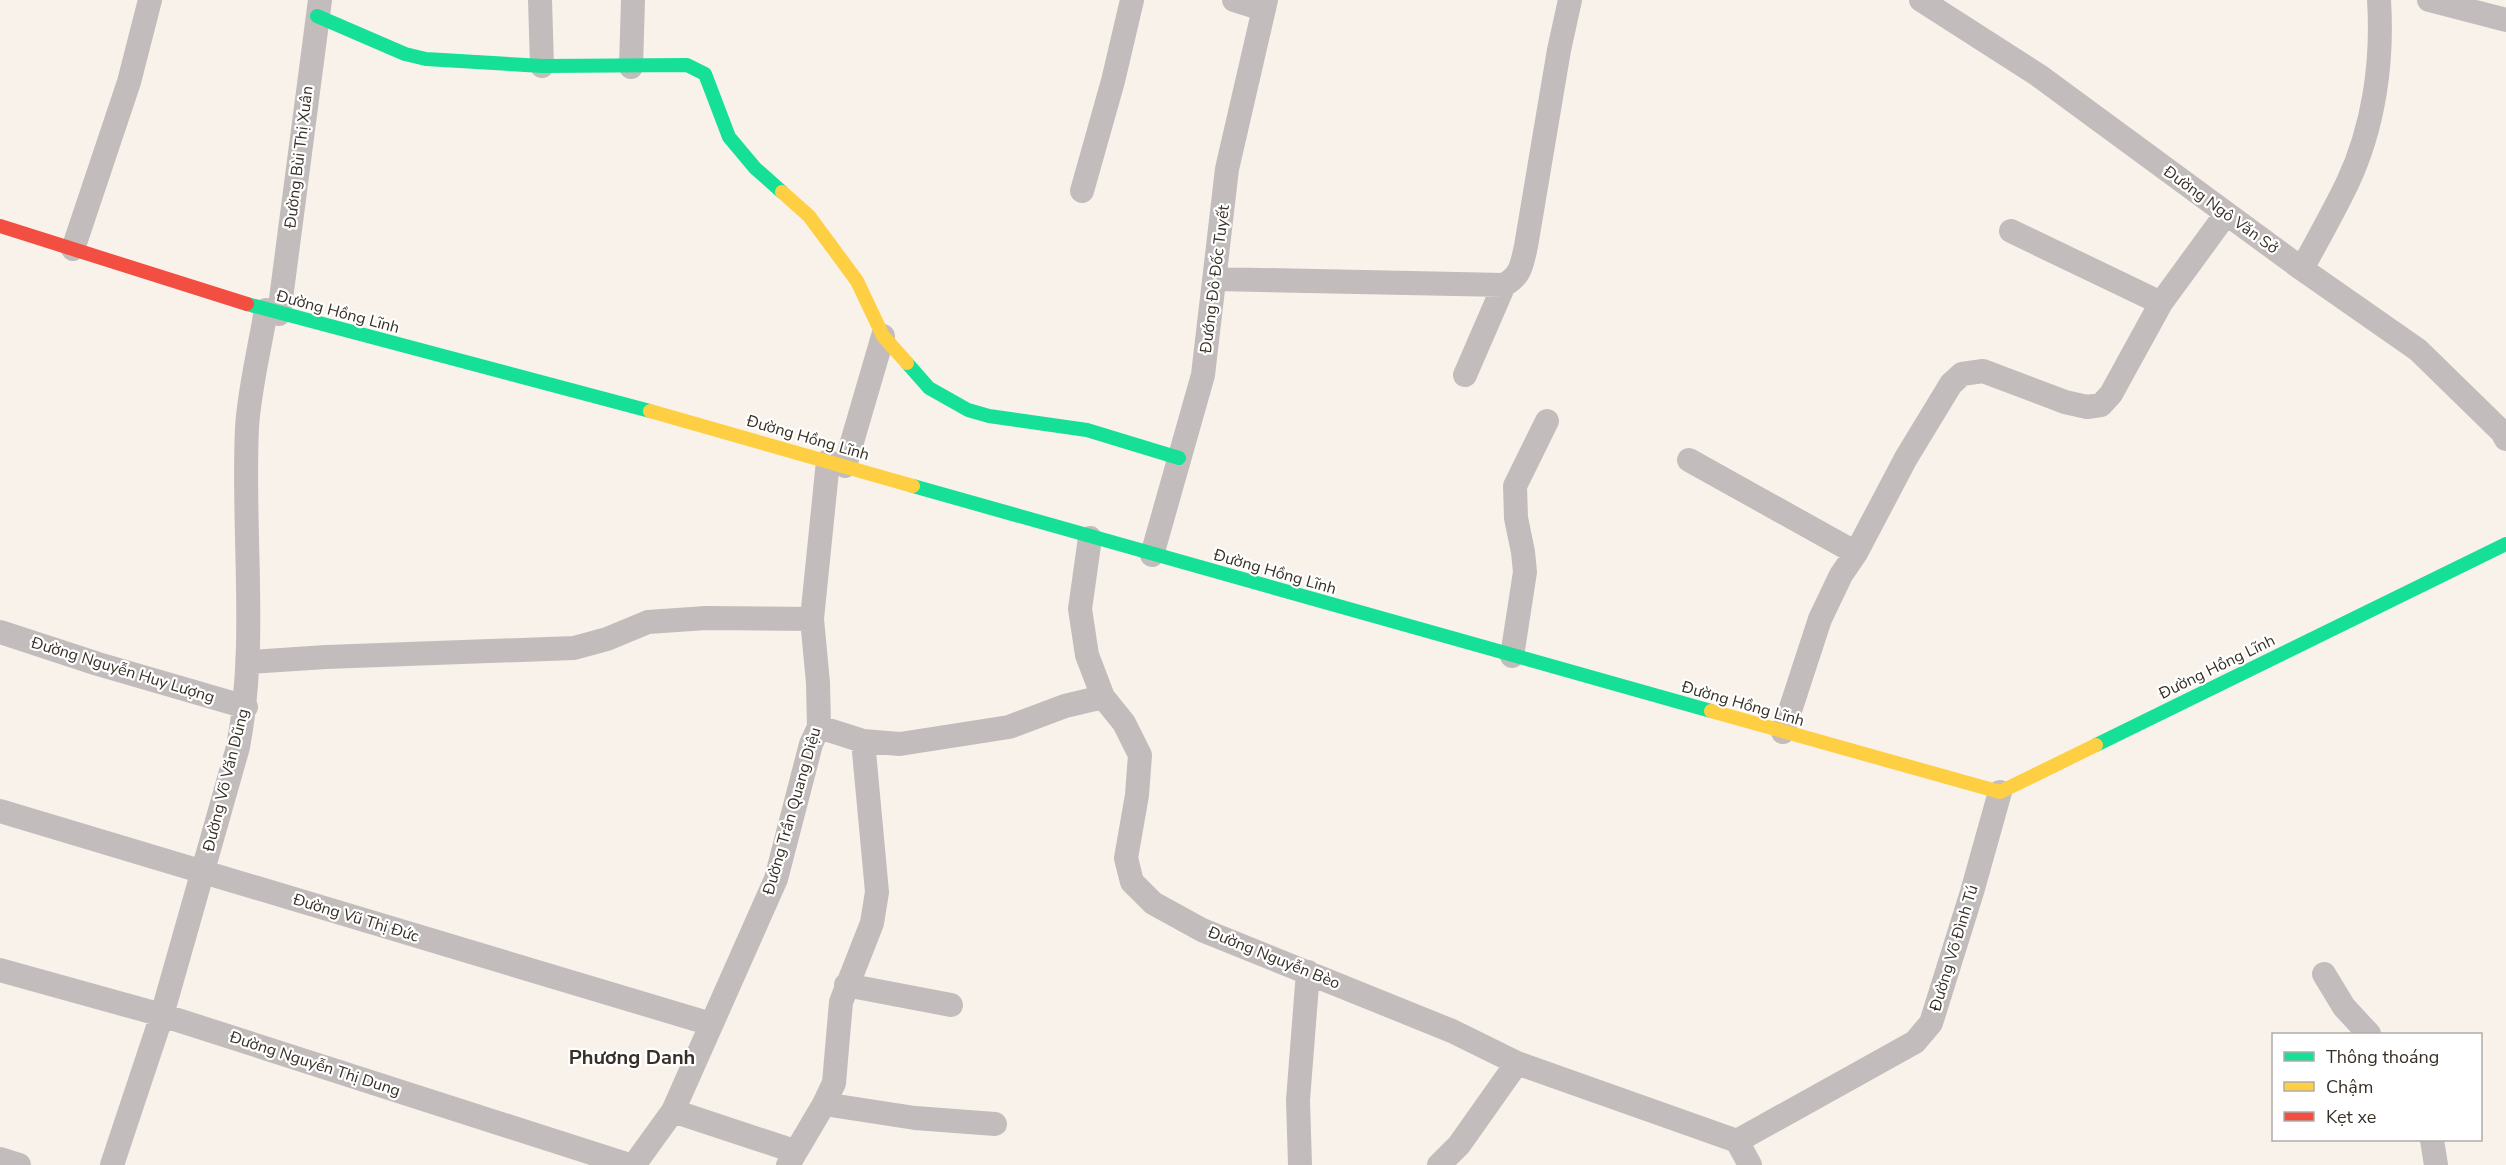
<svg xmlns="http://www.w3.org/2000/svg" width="2506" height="1165" font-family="'Nunito Sans',sans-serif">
<rect width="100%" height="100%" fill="#f9f2ea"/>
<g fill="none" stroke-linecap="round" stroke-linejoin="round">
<path stroke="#c2bcbc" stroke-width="24" d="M540,0L542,66
M1234,0L1263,9
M1921,0L2038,75L2302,269L2418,350L2502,432L2506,439
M2429,0L2506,20
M631,67L633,0
M1082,191L1113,81L1132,0
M2011,231L2161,303
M73,249L129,82L150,0
M2302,269C2317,241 2333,213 2347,184C2374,127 2383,62 2379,0
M1216,279L1504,285C1521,276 1522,264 1526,246L1559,50L1570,0
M279,314L320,0
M1465,375L1504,285
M1689,460L1856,553
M845,466L883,336
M1090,538L1080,609L1087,655L1103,697L1124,723L1140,755L1137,795L1126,858L1132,882L1153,903L1202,930L1452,1031L1517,1063L1737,1141L1750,1165
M1152,555L1203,375L1227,169L1266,0
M0,632L98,664L246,707
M1512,656L1525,572L1523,552L1516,518L1515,486L1547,421
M249,662L326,657L574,648L607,639L648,622L706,618L812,619
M819,727L863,741L900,744L1009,727L1065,706L1103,697
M1783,732L1820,619L1841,575L1856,553L1906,458L1951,384L1962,374L1983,371L2065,402L2087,407L2101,405L2111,394L2161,303L2226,214
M0,811L711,1024
M0,970L162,1015L629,1165
M2324,974L2344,1007L2369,1034
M846,985L951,1005
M824,1104L915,1118L995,1124
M673,1111L794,1151
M2432,1140L2436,1165
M1737,1141L1915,1042L1931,1023L1972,892L2000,792
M0,1159L19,1165
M112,1165L162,1015L238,747C258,642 242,534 247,428C249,391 260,347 266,310
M634,1165L673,1111L776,879L811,744L819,727L818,683L812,619L828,461
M788,1165L824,1104L834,1083L841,1002L872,923L877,892L863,741
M1300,1165L1298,1100L1308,972
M1439,1165L1459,1145L1517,1063"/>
<path stroke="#16e098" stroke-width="14" d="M317,16L405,54L426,59L542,66L687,65L705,74L729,137L755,168L782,192
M247,304L650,411
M907,363L929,388L968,410L989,416L1087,430L1179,458
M913,486L1711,711
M2096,745L2506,544"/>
<path stroke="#ffcf43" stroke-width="14" d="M782,192L809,216L857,281L883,336L907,363
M650,411L913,486
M1711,711L2000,792L2096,745"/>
<path stroke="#f24e42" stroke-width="14" d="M0,226L247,304"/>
</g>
<g text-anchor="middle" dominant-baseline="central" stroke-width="4.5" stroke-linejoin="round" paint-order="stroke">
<g font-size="16" fill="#383026" stroke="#fff">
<text transform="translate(299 157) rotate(-83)">Đường Bùi Thị Xuân</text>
<text transform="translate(2221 210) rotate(36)">Đường Ngô Văn Sở</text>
<text transform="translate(1215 279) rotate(-83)">Đướng Đô Đốc Tuyết</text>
<text transform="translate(338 312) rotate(15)">Đường Hồng Lĩnh</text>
<text transform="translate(808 438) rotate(16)">Đường Hồng Lĩnh</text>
<text transform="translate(1275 572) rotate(16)">Đường Hồng Lĩnh</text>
<text transform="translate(2217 667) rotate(-26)">Đường Hồng Lĩnh</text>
<text transform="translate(123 670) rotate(17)">Đường Nguyễn Huy Lượng</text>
<text transform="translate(1743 704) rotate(16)">Đường Hồng Lĩnh</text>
<text transform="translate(226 780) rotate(-76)">Đường Võ Văn Dũng</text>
<text transform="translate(792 811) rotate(-74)">Đường Trần Quang Diệu</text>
<text transform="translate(356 918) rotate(17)">Đường Vũ Thị Đức</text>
<text transform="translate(1954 948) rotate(-73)">Đường Võ Đình Tú</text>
<text transform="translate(1274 958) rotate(22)">Đường Nguyễn Bèo</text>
<text transform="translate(315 1064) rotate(18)">Đường Nguyễn Thị Dung</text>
</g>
<g font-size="20" font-weight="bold" fill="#383026" stroke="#fff">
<text x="632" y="1057">Phương Danh</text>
</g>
</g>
<rect x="2272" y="1033" width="210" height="108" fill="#ffffff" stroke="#afaca8" stroke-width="1.5"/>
<rect x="2284" y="1052" width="30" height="9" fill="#16e098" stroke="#afaca8" stroke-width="1.5"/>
<text x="2326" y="1063" font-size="18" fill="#383026">Thông thoáng</text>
<rect x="2284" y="1082" width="30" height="9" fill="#ffcf43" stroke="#afaca8" stroke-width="1.5"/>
<text x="2326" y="1093" font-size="18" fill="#383026">Chậm</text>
<rect x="2284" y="1112" width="30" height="9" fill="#f24e42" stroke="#afaca8" stroke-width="1.5"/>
<text x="2326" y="1123" font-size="18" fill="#383026">Kẹt xe</text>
</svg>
